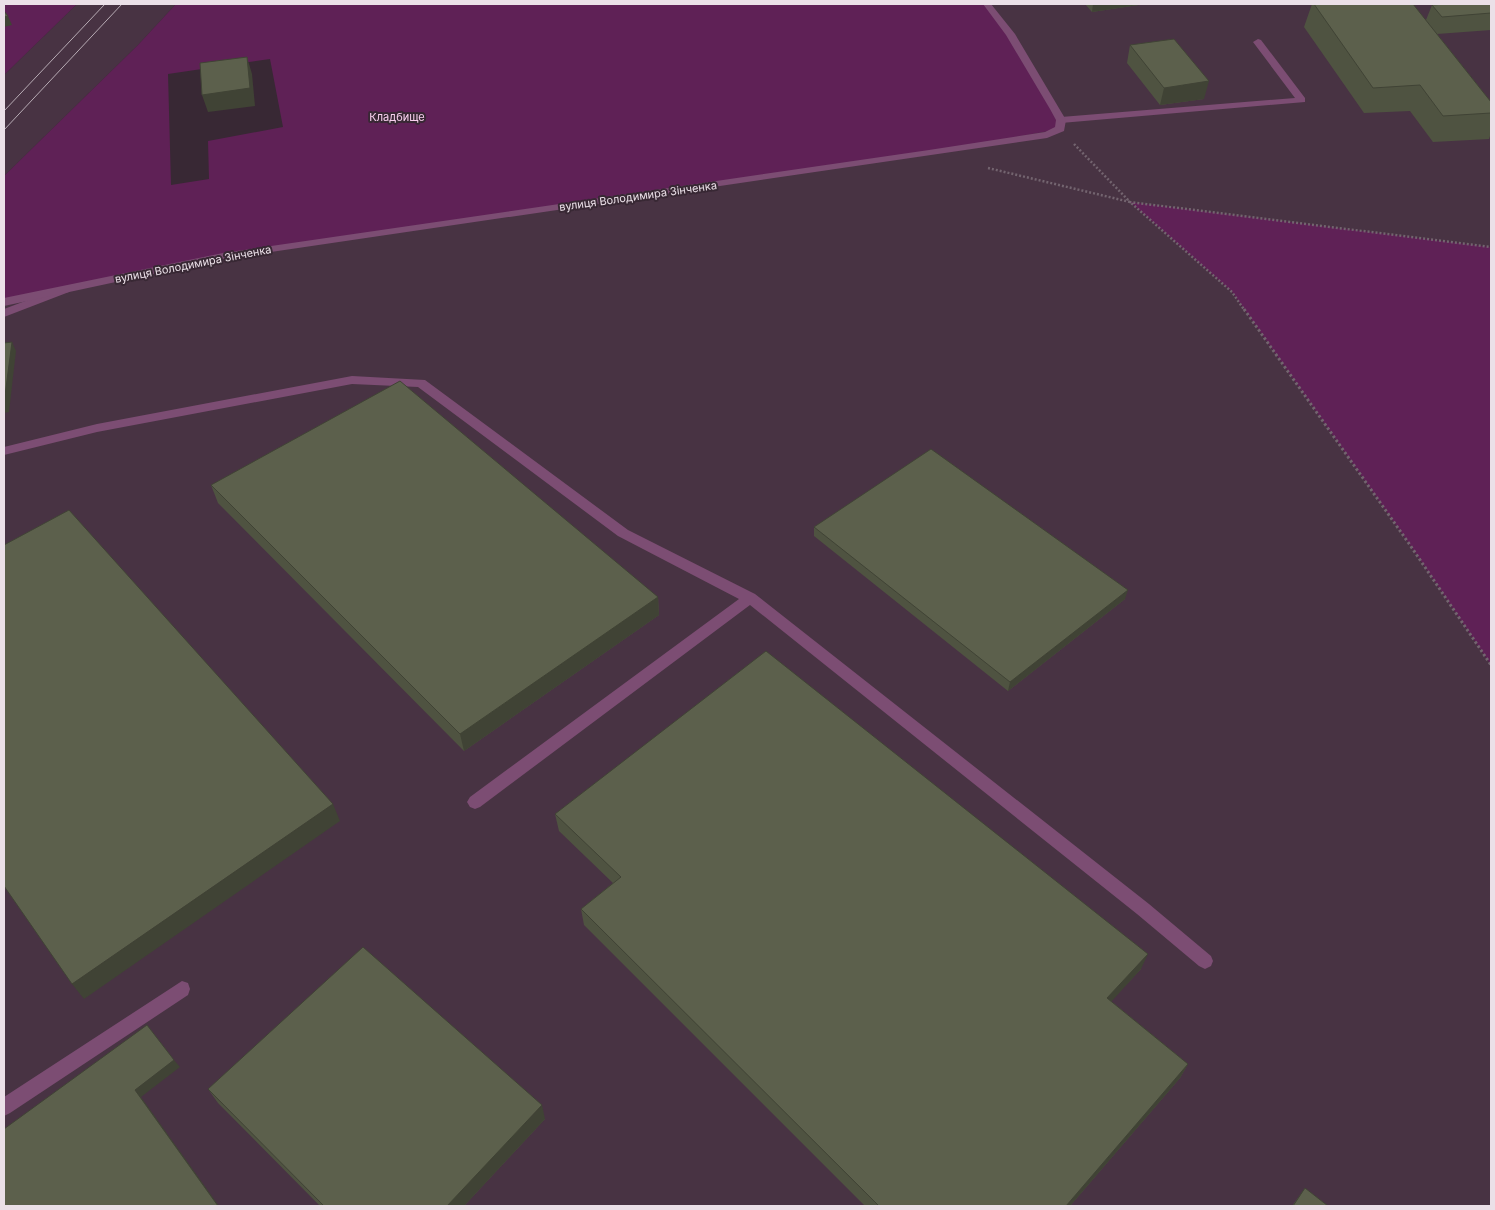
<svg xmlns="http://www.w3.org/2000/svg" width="1495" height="1210" font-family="Inter,sans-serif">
<rect width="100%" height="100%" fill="#382834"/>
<path fill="#483343" d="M77,4H176L138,45L4,176V75Z
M987,4H1491V247L1131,203L1232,292L1410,545L1491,665V1206H4V302L223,256L1010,34Z"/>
<path fill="#5f2156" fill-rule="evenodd" d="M4,4H77L4,75Z
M176,4H987L1010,34L1055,109L1060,129L929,153L223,256L4,302V176L138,45ZM270,59L283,127L208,141L209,179L171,185L168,74Z
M1130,202L1491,247V665L1410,545L1232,292Z"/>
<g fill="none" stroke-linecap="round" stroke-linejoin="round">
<path stroke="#73646f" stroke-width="2.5" stroke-dasharray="2 2" stroke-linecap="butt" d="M1074,144L1130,202L1491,247
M988,168L1130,202L1232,292L1245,311"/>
<path stroke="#73646f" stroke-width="3" stroke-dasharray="2.5 2.5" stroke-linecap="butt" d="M1244,309L1410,545L1491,665"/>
<path fill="#7c4d73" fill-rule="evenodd" d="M1258,39L1261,40L1305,98V102L1061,123L1056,120L1061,117L1295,98L1253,42Z
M65,286L69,288L71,290L69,292L4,317V309Z
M352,376L425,380L628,530L755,594L1149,904L1211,956L1213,961L1211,966L1205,969L1199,966L1137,914L750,605L480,807L475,809L470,807L467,802L470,797L739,599L618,536L418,387L352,384L97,432L4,455V447L97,424Z
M182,981L188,983L190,989L188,995L10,1113L4,1116V1097Z"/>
<path fill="#7c4d73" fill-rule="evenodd" d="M983,4H991L1015,34L1066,120L1064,131L1047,138L223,259L4,306V298L223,253L929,150L1045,132L1055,127L1056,120L1050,109L1006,35Z"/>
<path stroke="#b7abb4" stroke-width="1" d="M4,111L105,4
M4,130L122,4"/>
</g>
<path fill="#4f5341" d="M1085,4H1145L1092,12Z
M1312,4L1426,20L1432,5L1491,4V30L1437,34L1491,102V133L1489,139L1433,142L1410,111L1364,113L1304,27Z
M1130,45L1204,99L1160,105L1127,63Z
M211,485L658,597L659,615L464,751L218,503Z
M814,527L1125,599L1008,691L814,536Z
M555,814L1141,969L1111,1001L1188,1064L1180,1078L1070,1206H865L584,925L581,909L613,883L559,831Z
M208,1089L545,1119L464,1206H320L218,1103Z
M1305,1188L1328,1206H1292Z"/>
<path fill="#404335" d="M1093,4H1145L1092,12Z
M8,16L12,25L4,27V17Z
M247,57L252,74L255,106L208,112L202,95Z
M1209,81L1204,99L1160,105L1164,88Z
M12,342L16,351L9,412L4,413V403Z
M1128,590L1125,599L1008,691L1010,682Z
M658,597L659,615L464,751L460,734Z
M333,804L340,821L84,999L72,984Z
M1148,954L1141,969L1101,1013L1107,998Z
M174,1060L180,1067L141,1097L219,1206H218L135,1090Z
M1188,1064L1180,1078L1070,1206H1066Z
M542,1105L545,1119L464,1206H447Z"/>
<path fill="#5c604c" stroke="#404335" d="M1314,4H1413L1491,102V113L1443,116L1420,85L1373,88Z
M1445,4H1491V13L1442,17L1432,5Z
M4,11L8,16L4,17Z
M1174,39L1209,81L1164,88L1130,45Z
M247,57L250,88L202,95L200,63Z
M12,342L4,403V343Z
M400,381L658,597L460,734L211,485Z
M931,449L1128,590L1010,682L814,527Z
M69,510L333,804L72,984L4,886V545Z
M766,651L1148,954L1107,998L1188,1064L1066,1206H879L581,909L621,877L555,814Z
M363,947L542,1105L447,1206H324L208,1089Z
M147,1025L174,1060L135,1090L218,1206H4V1129Z
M1305,1188L1328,1206H1293Z"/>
<g text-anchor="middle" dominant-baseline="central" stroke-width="4" stroke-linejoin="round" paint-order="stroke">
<g font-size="11" fill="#fad1f0" stroke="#382834">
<text x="397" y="117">Кладбище</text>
</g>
<g font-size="11" fill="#ebe0e8" stroke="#382834">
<text transform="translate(638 196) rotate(-8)">вулиця Володимира Зінченка</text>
<text transform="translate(193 264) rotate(-11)">вулиця Володимира Зінченка</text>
</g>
</g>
<rect width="1495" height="1210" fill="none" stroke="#ebe0e8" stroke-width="10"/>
</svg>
